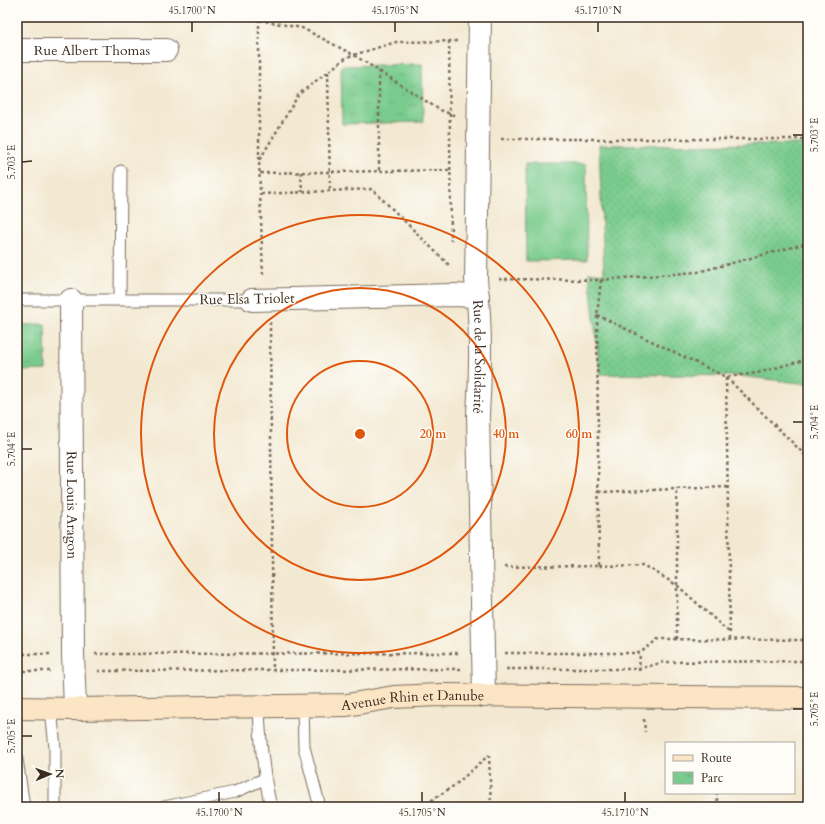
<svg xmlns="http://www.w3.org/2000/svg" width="825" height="824" font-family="Cardo,serif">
<defs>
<pattern id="grass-dots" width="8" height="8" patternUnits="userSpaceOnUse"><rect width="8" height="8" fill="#7acc8e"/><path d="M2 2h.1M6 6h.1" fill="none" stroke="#6aaf7a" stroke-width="1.8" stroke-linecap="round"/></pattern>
<pattern id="park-tufts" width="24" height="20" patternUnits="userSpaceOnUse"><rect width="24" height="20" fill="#7acc8e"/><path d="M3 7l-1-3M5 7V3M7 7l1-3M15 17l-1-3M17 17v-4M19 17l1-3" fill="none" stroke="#6aaf7a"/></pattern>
</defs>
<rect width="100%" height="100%" fill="#fdfcf7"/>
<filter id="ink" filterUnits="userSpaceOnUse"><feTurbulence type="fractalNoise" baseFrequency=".025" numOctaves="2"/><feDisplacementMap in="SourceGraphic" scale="8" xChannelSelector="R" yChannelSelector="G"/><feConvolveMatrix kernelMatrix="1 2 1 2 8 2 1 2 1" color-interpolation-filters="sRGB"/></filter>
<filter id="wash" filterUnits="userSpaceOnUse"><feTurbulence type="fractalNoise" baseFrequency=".012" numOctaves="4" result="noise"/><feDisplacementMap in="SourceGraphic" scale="16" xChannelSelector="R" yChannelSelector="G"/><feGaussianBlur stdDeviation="0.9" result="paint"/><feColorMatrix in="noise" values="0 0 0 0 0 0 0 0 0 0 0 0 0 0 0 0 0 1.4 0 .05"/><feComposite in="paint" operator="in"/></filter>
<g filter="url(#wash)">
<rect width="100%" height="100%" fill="#f3e9d2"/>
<path fill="url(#grass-dots)" stroke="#5a7b56" d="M808,144V384L740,376L600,374L589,272L604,274L599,145Z"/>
<path fill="url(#park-tufts)" stroke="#5a7b56" d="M422,64L423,122L342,124L341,66Z
M45,324L46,370L17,371V325Z"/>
<path fill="#7acc8e" stroke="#5a7b56" d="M525,164H586L587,260L526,261Z"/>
</g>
<g filter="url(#ink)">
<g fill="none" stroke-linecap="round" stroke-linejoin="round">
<defs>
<path id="lane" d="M17,300H252
M120,300L121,171
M303,706L304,747L320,807
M259,707C260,741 263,773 271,807
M51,709L55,748V807
M17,759L24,807
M164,807L235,792L264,779"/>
<g id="street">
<path id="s1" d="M480,17L476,279C481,323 481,370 478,415L484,696"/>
<path id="s2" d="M17,50H166"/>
<path id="s3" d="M71,300L73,654L75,709"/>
<path d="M252,300L452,295L478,296"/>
</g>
<g id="secondary">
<path id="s4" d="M17,708L75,709L347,705L394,697L439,695L808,698"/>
</g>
</defs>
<use href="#lane" stroke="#7b6d5d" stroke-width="13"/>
<use href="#street" stroke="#7b6d5d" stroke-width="24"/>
<use href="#secondary" stroke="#7b6d5d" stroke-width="24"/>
<path stroke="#7b6d5d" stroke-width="2.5" stroke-dasharray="3 3" stroke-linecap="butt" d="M242,17L302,28L354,55L440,110L456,116
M259,19V159L263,277
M449,41L451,241
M379,71V170
M328,72L330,191
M501,139H808
M260,159L299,94L347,57L396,42L457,41
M301,172L302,192
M260,173L451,170
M261,194L372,189L451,267
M499,279L601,280L698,272L808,243
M597,315L726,377L808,458
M270,322L273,670
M599,492L727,487
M599,566L644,565L678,586L730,633
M504,567L599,566L597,315L601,280
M677,639V488
M730,639L726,377L757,373L808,359
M505,653H640L658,639L808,640
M17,654H50
M95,654L460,653
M506,669H639L664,662L808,661
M17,671H51
M98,671L461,669
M639,671L640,653
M644,719L645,732
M489,755L491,807
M421,807L455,785L489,755
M717,807V793"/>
<use href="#lane" stroke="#fff" stroke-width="11"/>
<use href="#street" stroke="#fff" stroke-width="22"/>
<use href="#secondary" stroke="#fce5c4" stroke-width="22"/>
</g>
</g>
<path fill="none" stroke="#3b2a1e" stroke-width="1.5" d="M192,22V32M395,22V32M598,22V32M793,135H803M22,162L32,161M793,422H803M22,449H32M793,709H803M22,736H32M219,792V802M422,792V802M625,792V802"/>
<g fill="none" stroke="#df570d" stroke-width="2">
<circle cx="360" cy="434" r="73"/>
<circle cx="360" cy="434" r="146"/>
<circle cx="360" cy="434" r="219"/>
</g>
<g text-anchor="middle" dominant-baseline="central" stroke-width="3" stroke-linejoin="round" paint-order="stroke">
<g font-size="14" fill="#3b2a1e" stroke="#fdfcf7">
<text stroke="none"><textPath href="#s2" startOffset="75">Rue Albert Thomas</textPath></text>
<text transform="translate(247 299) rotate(-1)">Rue Elsa Triolet</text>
<text stroke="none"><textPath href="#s1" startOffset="340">Rue de la Solidarité</textPath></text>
<text stroke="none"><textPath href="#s3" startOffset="205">Rue Louis Aragon</textPath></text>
<text stroke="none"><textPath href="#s4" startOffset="396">Avenue Rhin et Danube</textPath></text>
</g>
</g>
<circle cx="360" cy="434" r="6" fill="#df570d" stroke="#fdfcf7" stroke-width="2"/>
<g font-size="12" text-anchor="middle" font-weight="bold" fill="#df570d" stroke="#fdfcf7" stroke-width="3" stroke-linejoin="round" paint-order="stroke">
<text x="433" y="438">20 m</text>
<text x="506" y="438">40 m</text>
<text x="579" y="438">60 m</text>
</g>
<rect width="825" height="824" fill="none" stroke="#fdfcf7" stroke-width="44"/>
<rect x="665" y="742" width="130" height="52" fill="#fdfcf7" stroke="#afa8a0"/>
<rect x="673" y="755" width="20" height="6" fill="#fce5c4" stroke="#afa8a0"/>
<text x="701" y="762" font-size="12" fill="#3b2a1e">Route</text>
<rect x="673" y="772" width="20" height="12" fill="url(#park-tufts)" stroke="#afa8a0"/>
<text x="701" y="782" font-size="12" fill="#3b2a1e">Parc</text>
<g transform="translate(50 774) rotate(88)" stroke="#fdfcf7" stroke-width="3" paint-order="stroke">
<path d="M0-3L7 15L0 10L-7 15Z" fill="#3b2a1e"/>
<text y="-6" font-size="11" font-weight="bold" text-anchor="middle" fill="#3b2a1e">N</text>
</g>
<rect x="22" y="22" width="781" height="780" fill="none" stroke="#3b2a1e" stroke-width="1.5"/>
<g font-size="10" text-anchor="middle" fill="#3b2a1e">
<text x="192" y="14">45.1700°N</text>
<text x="395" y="14">45.1705°N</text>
<text x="598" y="14">45.1710°N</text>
<text transform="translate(814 135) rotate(-90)" y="4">5.703°E</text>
<text transform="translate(11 162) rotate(-90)" y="4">5.703°E</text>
<text transform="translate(814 422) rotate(-90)" y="4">5.704°E</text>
<text transform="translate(11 449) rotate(-90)" y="4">5.704°E</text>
<text transform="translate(814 709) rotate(-90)" y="4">5.705°E</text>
<text transform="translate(11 736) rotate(-90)" y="4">5.705°E</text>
<text x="219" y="816">45.1700°N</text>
<text x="422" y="816">45.1705°N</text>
<text x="625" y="816">45.1710°N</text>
</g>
</svg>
